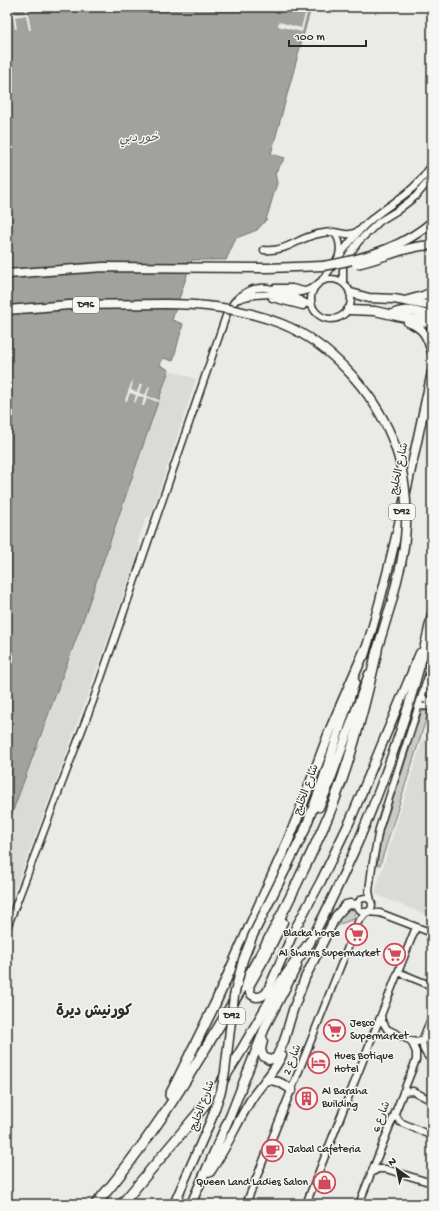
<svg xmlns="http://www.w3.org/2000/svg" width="439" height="1211" font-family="'Gochi Hand','Playpen Sans Arabic',sans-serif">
<rect width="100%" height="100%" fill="#eaeae6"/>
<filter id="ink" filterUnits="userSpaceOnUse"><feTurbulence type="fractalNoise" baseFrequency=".025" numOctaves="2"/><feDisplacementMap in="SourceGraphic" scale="8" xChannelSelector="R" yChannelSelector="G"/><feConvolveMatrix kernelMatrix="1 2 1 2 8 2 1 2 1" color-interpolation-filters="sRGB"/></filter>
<g filter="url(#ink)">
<path fill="#dadad6" d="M169,370L196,379L151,515L146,518L138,541L140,547L111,630L68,749L7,910V827L83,620Z
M423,739L432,742V917L379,896L375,893Z"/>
<path fill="#cacac7" stroke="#7a7a79" d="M427,710L428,713L380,865H377L382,833L421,714L424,711Z
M346,908H351L355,911V917L354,919L340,924L334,929L332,928Z"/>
<path fill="#a1a19e" stroke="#727270" d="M7,7H311L271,154L285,158L275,173L277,183L266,220L257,230L236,238L226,260H192L172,320L183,324L173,361L163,358L160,365L169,370L83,620L7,827Z"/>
<path fill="#eaeae6" d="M11,7H13L15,14L25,13V7H27L31,30H29L26,15L15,17L17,29H15L13,18H7V16L12,15Z
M307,7H311L309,13H307L302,32L278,26L279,22L301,28Z
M132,381L133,382L131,390L137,392L140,384H142L139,393L145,395L149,386L150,387L147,396L159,400L158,402L147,398L144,406H142L144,397L138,396L135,403L134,402L136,395L130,393L127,401L125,400Z"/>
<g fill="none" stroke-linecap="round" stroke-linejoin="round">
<defs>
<path id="minor" d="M334,232C340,239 341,246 339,255
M264,250C288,252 297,238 318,234C323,233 329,232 334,232C343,233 348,237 358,231
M311 299a20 20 0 1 1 40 0a20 20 0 1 1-40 0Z
M322,280C337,261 348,241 366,224C390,202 415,194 432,164
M343,282V268L344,262L359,241L380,221L398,210L416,196L432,177
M275,288H292L304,291
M272,298L303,306
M239,299C254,293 280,293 295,298C301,300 307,304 312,306
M422,697L432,704
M419,706L432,707
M358 905a7 7 0 1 1 14 0a7 7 0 1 1-14 0Z
M371,901L369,891L372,867L379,829L432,664
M367,912L380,913L432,933
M7,928L93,701L227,313C235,296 253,284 272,289C282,291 290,294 300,292C305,292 310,289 314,287
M398,972L432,986
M381,1015L382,1021L387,1029L411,1041L418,1042L423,1039
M432,1017C425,1034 415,1046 432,1060
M403,1092L413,1091L432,1101
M395,1114L400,1122L432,1136
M371,1173L378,1169H386L432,1183
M246,1204L358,922L367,912
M306,1204L416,927
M359,1204L416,1060V1052L411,1041"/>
<path id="major" d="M7,274L103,267L268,268L323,266
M351,293L369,298L394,299L432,306
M408,300L423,296L432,292
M7,310L69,305L165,304
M348,310L375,311L432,324
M393,314C406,307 419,313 432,316
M408,322C424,328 427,336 432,352
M364,656C393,563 411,467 432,372
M375,657L392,601L401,564
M319,807L328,787L369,674
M304,832L320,789L355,682
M283,922L267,954L249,986L250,993C255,999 262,998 267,992L295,929L321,881L350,821L420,653
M307,947C327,912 343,876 359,840C390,767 416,692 432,614
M263,1040L261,1050L263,1056L269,1060L276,1058L284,1041L293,1010L305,978L336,916L346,905L350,904L358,905
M265,1080C276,1079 283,1084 292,1090
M210,1172C226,1149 237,1122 252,1098C262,1083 275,1071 282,1055
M191,1204L231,1114L266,1025L297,966"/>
<path id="highway" d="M170,1095L215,1004L288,841L300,811L331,728L365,650
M96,1204C142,1151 180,1091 216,1031C247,981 275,930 300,877C313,850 326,824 336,796C354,749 366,700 377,651
M122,1204L199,1112L221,1083L241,1051L281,982L310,942"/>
</defs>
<use href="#minor" stroke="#2b2b2b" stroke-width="9"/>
<use href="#major" stroke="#2b2b2b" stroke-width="11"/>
<use href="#highway" stroke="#2b2b2b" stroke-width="12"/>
<use href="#minor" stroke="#f6f6f2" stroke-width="6"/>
<use href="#major" stroke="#f6f6f2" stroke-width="8"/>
<use href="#highway" stroke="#f6f6f2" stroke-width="9"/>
<defs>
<path id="major-bridge" d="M356,264C382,259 405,246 432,245
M323,266C361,260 402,248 432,222
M165,304C204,304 245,309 282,324C307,334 329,351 348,371C400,426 416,490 401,564
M174,1204L211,1120L221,1091L225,1072L234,996L243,960L252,937L304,832"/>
</defs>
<use href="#major-bridge" stroke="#2b2b2b" stroke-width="11" stroke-linecap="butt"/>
<use href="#major-bridge" stroke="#f6f6f2" stroke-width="8"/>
</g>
</g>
<defs>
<symbol id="supermarket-ring" viewBox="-11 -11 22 22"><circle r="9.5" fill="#f6f6f2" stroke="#d1495b" stroke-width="1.5"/><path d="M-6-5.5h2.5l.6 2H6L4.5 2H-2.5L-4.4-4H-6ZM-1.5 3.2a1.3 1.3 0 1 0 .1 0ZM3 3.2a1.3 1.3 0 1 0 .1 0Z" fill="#d1495b"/></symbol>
<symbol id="hotel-ring" viewBox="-11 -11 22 22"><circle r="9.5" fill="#f6f6f2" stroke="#d1495b" stroke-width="1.5"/><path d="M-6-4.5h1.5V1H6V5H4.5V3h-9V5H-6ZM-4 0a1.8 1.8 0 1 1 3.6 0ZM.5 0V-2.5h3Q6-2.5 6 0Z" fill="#d1495b"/></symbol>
<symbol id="building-ring" viewBox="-11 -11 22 22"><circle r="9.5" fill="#f6f6f2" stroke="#d1495b" stroke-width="1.5"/><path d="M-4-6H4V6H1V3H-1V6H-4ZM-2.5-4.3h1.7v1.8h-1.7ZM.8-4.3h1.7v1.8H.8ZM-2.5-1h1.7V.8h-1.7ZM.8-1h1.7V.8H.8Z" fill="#d1495b"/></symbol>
<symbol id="cafe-ring" viewBox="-11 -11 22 22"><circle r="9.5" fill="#f6f6f2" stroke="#d1495b" stroke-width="1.5"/><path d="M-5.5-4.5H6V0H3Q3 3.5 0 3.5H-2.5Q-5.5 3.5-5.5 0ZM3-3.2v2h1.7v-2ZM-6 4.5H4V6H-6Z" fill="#d1495b"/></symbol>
<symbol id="shop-ring" viewBox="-11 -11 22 22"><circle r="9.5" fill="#f6f6f2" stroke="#d1495b" stroke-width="1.5"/><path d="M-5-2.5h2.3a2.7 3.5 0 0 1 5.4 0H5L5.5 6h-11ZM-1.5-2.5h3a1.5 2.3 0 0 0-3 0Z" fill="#d1495b"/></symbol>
</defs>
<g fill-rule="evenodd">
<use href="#supermarket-ring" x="344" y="922" width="25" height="25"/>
<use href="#supermarket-ring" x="382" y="942" width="25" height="25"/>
<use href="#supermarket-ring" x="322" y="1018" width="25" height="25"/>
<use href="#hotel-ring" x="306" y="1050" width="25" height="25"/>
<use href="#building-ring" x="294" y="1086" width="25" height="25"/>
<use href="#cafe-ring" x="260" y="1138" width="25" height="25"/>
<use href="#shop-ring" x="312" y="1170" width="25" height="25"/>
</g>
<g text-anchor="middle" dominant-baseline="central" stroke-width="3" stroke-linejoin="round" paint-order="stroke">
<g fill="#f6f6f2" stroke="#686867" stroke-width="1">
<rect x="73" y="297" width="26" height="16" rx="3"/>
<rect x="389" y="504" width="26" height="16" rx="3"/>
<rect x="219" y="1008" width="26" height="16" rx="3"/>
</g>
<g font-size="10" font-weight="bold" fill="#2b2b2b">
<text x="86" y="305">D96</text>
<text x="402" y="512">D92</text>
<text x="232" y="1016">D92</text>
</g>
<g font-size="11" fill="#2b2b2b" stroke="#f6f6f2">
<text transform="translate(400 469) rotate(-78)">شارع الخليج</text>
<text transform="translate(307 790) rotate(-70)">شارع الخليج</text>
<text transform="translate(293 1060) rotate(-68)">شارع 2</text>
<text transform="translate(203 1106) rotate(-70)">شارع الخليج</text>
<text transform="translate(382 1117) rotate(-69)">شارع 6</text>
</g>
<g font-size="11" fill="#2b2b2b" stroke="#f6f6f2" text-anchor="start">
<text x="340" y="934" text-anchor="end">Blacka horse</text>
<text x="380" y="954" text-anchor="end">Al Shams Supermarket</text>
<text x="350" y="1024">Jesco<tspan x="350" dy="13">Supermarket</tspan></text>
<text x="334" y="1057">Hues Botique<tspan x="334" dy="13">Hotel</tspan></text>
<text x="322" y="1092">Al Baraha<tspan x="322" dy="13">Building</tspan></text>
<text x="288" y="1150">Jabal Cafeteria</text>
<text x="308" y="1183" text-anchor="end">Queen Land Ladies Salon</text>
</g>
<g font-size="12" font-style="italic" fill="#545453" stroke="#f6f6f2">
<text x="139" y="139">خور دبي</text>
</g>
<g font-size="15" font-weight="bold" fill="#2b2b2b" stroke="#f6f6f2">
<text x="94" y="1012">كورنيش ديرة</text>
</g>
</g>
<rect width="439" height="1211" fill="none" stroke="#f6f6f2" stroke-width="24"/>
<rect x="12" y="12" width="415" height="1187" fill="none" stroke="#2b2b2b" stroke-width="1.5" filter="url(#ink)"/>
<g transform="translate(397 1169) rotate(327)" stroke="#f6f6f2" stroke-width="3" paint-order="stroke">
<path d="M0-3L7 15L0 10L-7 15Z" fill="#2b2b2b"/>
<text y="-6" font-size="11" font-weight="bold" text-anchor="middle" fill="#2b2b2b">N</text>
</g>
<path d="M289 40v6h77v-6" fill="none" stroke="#2b2b2b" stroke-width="2"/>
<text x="295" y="40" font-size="12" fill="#2b2b2b" stroke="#f6f6f2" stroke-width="3" paint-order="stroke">100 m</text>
</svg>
